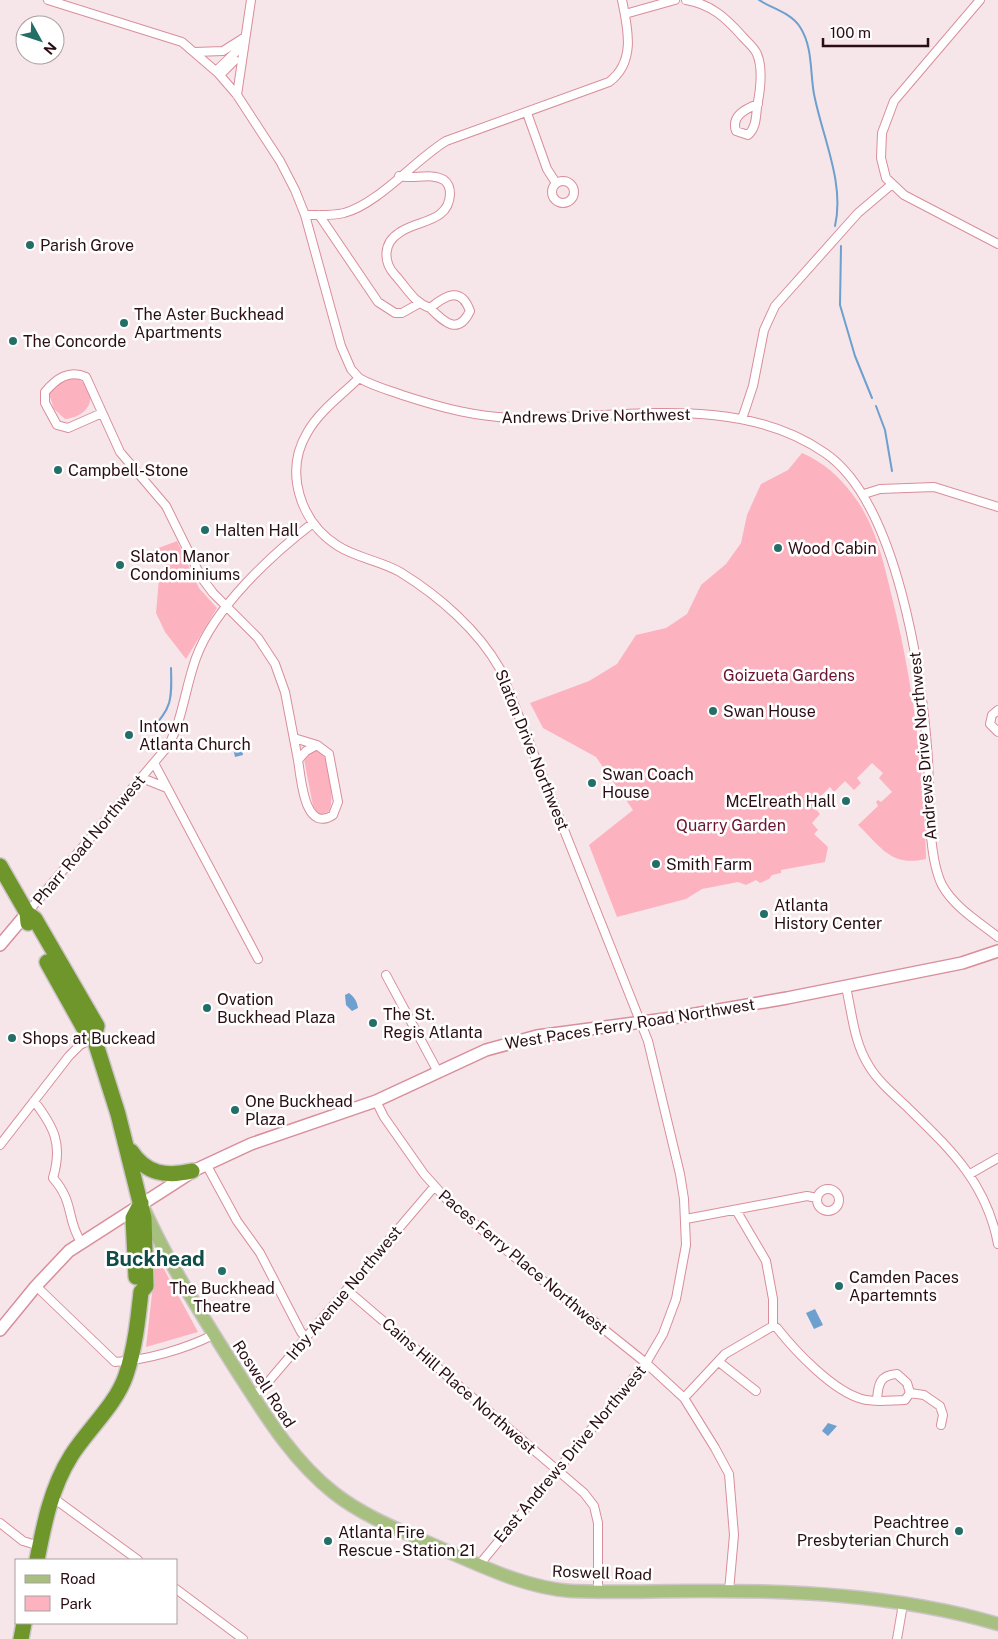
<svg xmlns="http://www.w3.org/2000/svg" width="998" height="1639" font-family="'Public Sans',sans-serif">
<rect width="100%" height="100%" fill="#f7e6e9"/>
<path fill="#fcb3bf" d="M74,377C100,388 94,416 65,419L54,409L49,394L54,386Z
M802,453C823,462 839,476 853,495C875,523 883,560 891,593C913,681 924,769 926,859C891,867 882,848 858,825L878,806L876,802L878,800L881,802L892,792L879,778L883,773L872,763L857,778L861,783L854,790L845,781L834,792L830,787L812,805L820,814L812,823L818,830L814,834L828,847L825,862L781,870V873L772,875L769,879L760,883L756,880L746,885L738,882L702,889L686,899L617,917L589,845L633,810L596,757L543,728L530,703L589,681L617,664L636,635L666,628L687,614L701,585L726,564L741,543L747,515L761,484L788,470Z
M177,541L199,588L217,608L186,659L165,632L156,613L159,579L164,575L166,566L161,559L154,556L153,550Z
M314,750H320C329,757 335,801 329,811L321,815L317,813L313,806L304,759L308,752Z
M152,1247L198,1332L146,1347L154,1276Z"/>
<path fill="#6d9fcf" d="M241,741L243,755L235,757L232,743Z
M349,993C353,996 357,1000 358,1008L352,1011L346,1005L345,995Z
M815,1309L823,1325L814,1329L806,1313Z
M828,1423L837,1426L828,1436L822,1431Z"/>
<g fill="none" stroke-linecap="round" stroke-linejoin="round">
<path stroke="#6d9fcf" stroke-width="2" d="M759,0C773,9 791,13 800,27C813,47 810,73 814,94C822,136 845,183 835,226
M841,246L840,305L855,356L872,398
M876,406L885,430L892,471
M150,731C172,708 172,700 171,668"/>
<defs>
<path id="street" d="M48,0L182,42L218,73L237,95L280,161L295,190L305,215L341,346L351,369L359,378C373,386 388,390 402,395C442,408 479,418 521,418C621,419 737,392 825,453C898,503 922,675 928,759C930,795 927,854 942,885C954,907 979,922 998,937
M686,0C711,4 726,18 742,36C747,42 754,47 757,54C763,68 760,92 757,107C756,117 756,128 748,135L736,131C731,116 745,109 758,104
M980,0L894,101L882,133L881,158L886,178L904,195L998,244
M625,14L675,0
M195,52L223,51L245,37
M216,71L244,44
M220,75L235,60
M237,95L251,0
M527,113L547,169L556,183
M399,176C413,180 431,172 444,180C448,183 450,188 450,194C449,223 416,220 399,233C383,243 383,262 395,275C407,288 413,302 430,308C446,295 461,286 470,311C458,336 444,322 430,308
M552 192a11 11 0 1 1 22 0a11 11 0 1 1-22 0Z
M305,215C318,215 331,216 344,213C378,204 415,160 446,141L609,82C636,62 628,29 622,0
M319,215L378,302L395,313H402L418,304
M359,378C342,395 319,411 307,433C284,472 300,522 338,546C357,558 381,561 400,572C439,596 478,630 500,669L648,1041L680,1174L684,1199L686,1245L676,1299L663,1334L646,1363L479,1565
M102,413L68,428L57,425L45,403V392C56,379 69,369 86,377L120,452L166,506L201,577L213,593L258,638L275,664L285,692L298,760
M742,419L753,386L764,330L775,306L858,213L891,185
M864,494L880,489L934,487L998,507
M998,710L992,715L990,724L998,732
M294,738L317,745
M317,745L329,754L338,802L333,815C304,834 301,777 298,760L306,751Z
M154,763L258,959
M142,778L167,788
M27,913L168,746C183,719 185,688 196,658C214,608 271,555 313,523
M386,975L438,1072
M846,987C852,1013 854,1043 869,1066C878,1081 892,1093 905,1105C949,1148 986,1181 998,1244
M34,1101C54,1127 63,1144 53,1178C75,1203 66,1219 81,1242
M376,1101L384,1117L424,1174L450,1203L536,1275L646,1363L684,1398L715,1448L729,1474L734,1535L729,1591
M0,1145L69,1056L80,1045L94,1038
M206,1164L237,1221L260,1253L301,1332L306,1338
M970,1174L998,1158
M817 1200a11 11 0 1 1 22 0a11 11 0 1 1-22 0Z
M736,1210L766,1261L773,1299V1326L777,1328C796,1352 833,1391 862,1399C875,1403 892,1400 905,1400L910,1393L924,1395L940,1406L943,1415L941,1425
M686,1219L807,1196L817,1198
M36,1286L115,1362C147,1360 185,1349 213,1335
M347,1290L584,1493L594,1506L598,1523V1592
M719,1362L756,1391
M252,1396L263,1388L434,1187
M684,1398L725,1354L773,1326
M877,1400C878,1384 880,1375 897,1374L907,1383L910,1393
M52,1497L138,1560
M0,1523L23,1541L40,1546
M176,1589L243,1639
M897,1639L903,1604"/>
<path id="secondary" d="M0,945L27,913
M0,1330L36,1286L69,1251L195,1170L251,1144L376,1101L486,1050L537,1036L672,1018L787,998L962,963L998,951"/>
<path id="primary" d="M145,1211C170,1266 203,1317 235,1368C264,1413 291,1459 334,1493C367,1519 410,1534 449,1552C488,1569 528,1588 571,1591C611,1593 651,1591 690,1591C792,1590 900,1595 998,1624"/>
<path id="highway" d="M0,866L27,913L28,923
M27,913L35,919L97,1026L94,1038L118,1114L144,1218L146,1286L141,1292C138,1320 135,1348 126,1375C116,1405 88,1429 71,1456C51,1488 44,1524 37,1560
M47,962L86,1032L94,1038
M131,1151C146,1174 166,1177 192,1171
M136,1277L133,1218L141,1203
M21,1639L24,1623"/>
</defs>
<use href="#street" stroke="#d98e9b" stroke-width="10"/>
<use href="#secondary" stroke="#d98e9b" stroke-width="14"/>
<use href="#primary" stroke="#ccc5c7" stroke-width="15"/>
<use href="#highway" stroke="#ccc5c7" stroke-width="18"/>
<use href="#street" stroke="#fff" stroke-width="8"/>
<use href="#secondary" stroke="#fff" stroke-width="11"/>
<use href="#primary" stroke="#a8c07f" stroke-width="12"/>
<use href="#highway" stroke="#6e962a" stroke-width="15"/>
</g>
<g fill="#246e68" stroke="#fff" stroke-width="2">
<circle cx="30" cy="245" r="5"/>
<circle cx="124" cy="323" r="5"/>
<circle cx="13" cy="341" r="5"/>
<circle cx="58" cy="470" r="5"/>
<circle cx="205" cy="530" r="5"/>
<circle cx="778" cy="548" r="5"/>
<circle cx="120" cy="565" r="5"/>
<circle cx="713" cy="711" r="5"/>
<circle cx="129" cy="735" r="5"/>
<circle cx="592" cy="783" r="5"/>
<circle cx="846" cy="801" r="5"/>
<circle cx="656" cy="864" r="5"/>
<circle cx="764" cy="914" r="5"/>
<circle cx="207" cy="1008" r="5"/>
<circle cx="373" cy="1023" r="5"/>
<circle cx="12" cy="1038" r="5"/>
<circle cx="235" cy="1110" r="5"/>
<circle cx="222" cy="1271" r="5"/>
<circle cx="839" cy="1286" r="5"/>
<circle cx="959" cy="1531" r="5"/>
<circle cx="328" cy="1541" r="5"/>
</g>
<g text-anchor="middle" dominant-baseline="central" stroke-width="5" stroke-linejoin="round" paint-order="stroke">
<g font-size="16" fill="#2a0e14" stroke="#fff" text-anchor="start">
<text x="40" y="245">Parish Grove</text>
<text x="134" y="314">The Aster Buckhead<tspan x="134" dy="18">Apartments</tspan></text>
<text x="23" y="341">The Concorde</text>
<text x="68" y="470">Campbell-Stone</text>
<text x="215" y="530">Halten Hall</text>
<text x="788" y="548">Wood Cabin</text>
<text x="130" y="556">Slaton Manor<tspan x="130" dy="18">Condominiums</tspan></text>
<text x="723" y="711">Swan House</text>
<text x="139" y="726">Intown<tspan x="139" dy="18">Atlanta Church</tspan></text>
<text x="602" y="774">Swan Coach<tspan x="602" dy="18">House</tspan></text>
<text x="836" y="801" text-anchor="end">McElreath Hall</text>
<text x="666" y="864">Smith Farm</text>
<text x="774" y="905">Atlanta<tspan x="774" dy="18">History Center</tspan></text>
<text x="217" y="999">Ovation<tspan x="217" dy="18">Buckhead Plaza</tspan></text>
<text x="383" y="1014">The St.<tspan x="383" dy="18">Regis Atlanta</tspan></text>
<text x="22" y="1038">Shops at Buckead</text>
<text x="245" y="1101">One Buckhead<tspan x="245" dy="18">Plaza</tspan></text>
<text x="849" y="1277">Camden Paces<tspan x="849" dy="18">Apartemnts</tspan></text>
<text x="222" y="1288" text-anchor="middle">The Buckhead<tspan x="222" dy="18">Theatre</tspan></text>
<text x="949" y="1522" text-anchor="end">Peachtree<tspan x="949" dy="18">Presbyterian Church</tspan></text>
<text x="338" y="1532">Atlanta Fire<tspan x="338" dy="18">Rescue - Station 21</tspan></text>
</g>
<g font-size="16" fill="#2a0e14" stroke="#fff">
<text transform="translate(596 416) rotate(-1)">Andrews Drive Northwest</text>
<text transform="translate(923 746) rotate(-95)">Andrews Drive Northwest</text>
<text transform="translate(532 750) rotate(68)">Slaton Drive Northwest</text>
<text transform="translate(89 840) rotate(-50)">Pharr Road Northwest</text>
<text transform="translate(630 1024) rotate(-9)">West Paces Ferry Road Northwest</text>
<text transform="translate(523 1262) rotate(40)">Paces Ferry Place Northwest</text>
<text transform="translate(344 1293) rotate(-50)">Irby Avenue Northwest</text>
<text transform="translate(264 1384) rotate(57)">Roswell Road</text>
<text transform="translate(459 1386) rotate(41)">Cains Hill Place Northwest</text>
<text transform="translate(570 1454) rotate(-50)">East Andrews Drive Northwest</text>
<text transform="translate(602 1573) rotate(2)">Roswell Road</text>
</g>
<g font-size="16" fill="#6a152f" stroke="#fff">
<text x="789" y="675">Goizueta Gardens</text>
<text x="731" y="825">Quarry Garden</text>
</g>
<g font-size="21" font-weight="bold" fill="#0f4c48" stroke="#fff">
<text x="155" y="1258">Buckhead</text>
</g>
</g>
<rect x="15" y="1559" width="162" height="65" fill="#ffffff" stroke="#aa9fa1"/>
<rect x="25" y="1575" width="25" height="8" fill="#a8c07f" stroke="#aa9fa1"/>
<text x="60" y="1584" font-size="15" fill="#2a0e14">Road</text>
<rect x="25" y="1596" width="25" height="15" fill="#fcb3bf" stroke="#aa9fa1"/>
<text x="60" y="1609" font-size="15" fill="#2a0e14">Park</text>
<g transform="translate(40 40) rotate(130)"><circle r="24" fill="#ffffff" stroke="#aa9fa1"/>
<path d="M0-4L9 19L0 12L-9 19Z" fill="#246e68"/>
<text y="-8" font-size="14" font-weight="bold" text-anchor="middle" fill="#2a0e14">N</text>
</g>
<path d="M823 38v8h105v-8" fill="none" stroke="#2a0e14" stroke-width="2.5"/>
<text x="830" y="38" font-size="15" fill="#2a0e14" stroke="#ffffff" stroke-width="4" paint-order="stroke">100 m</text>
</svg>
